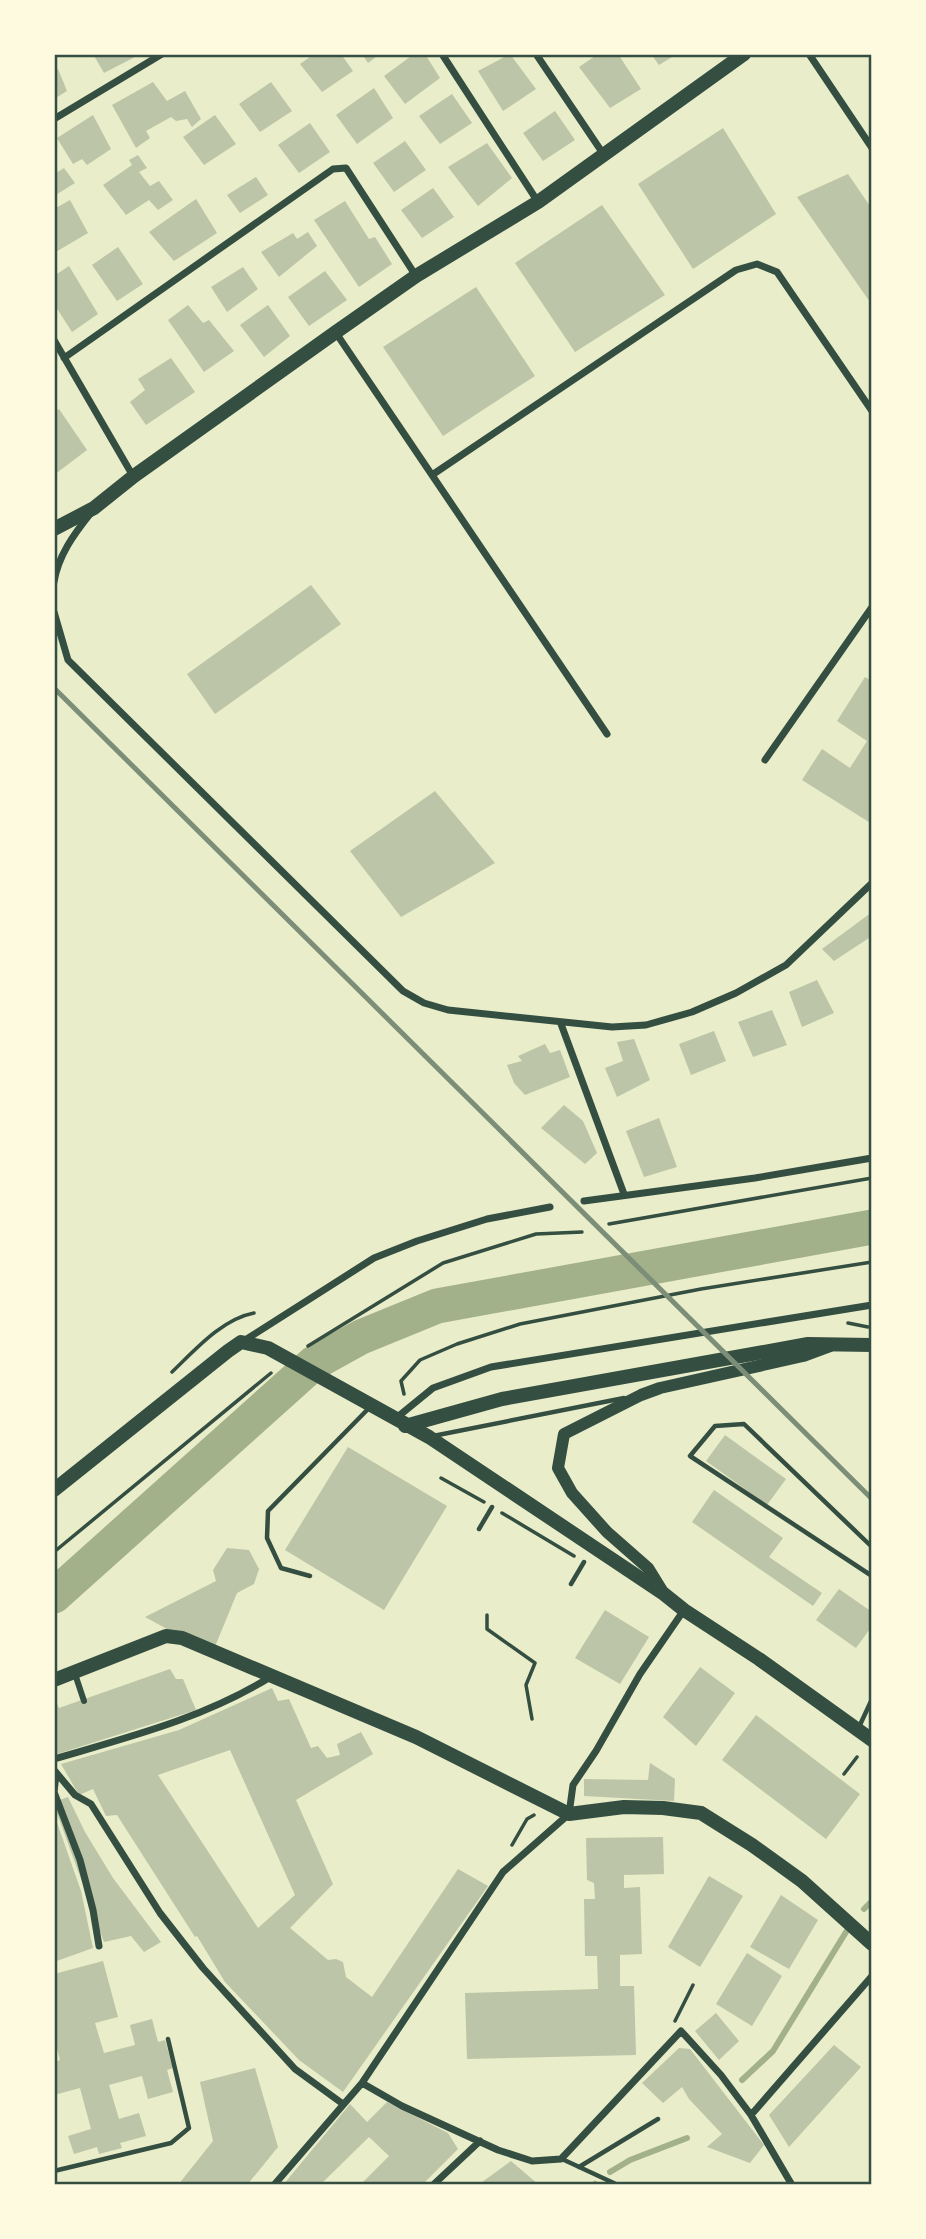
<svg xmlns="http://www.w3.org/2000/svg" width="926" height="2239" font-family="'Noto Sans',sans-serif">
<rect width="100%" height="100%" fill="#e9edc9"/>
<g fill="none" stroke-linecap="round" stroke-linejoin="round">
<path stroke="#a3b18a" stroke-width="6" d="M864,1909L872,1901
M742,2080L773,2051L846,1932
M610,2172L630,2160L687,2138
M594,2185L595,2184"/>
<path stroke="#a3b18a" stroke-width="35" d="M54,1596L314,1363L361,1337L437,1306L872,1227"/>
</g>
<path fill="#bcc5a7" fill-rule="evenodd" d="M93,54H133L135,57L104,73Z
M314,54H341L353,71L322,92L300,64Z
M362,54H380L368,63Z
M414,54H425L440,78L405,104L384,76Z
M510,54L536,89L503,111L478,71Z
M598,54H618L641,89L610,108L579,67Z
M651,54H677L659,65Z
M58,69L67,91L54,99V71Z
M153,82L167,101L185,91L201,119L192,127L187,119L176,121L171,117L146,131L150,138L136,148L112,105Z
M271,82L292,111L260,132L239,104Z
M374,88L393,118L357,144L336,115Z
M452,94L472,123L440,144L419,116Z
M555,111L575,140L543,161L523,133Z
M93,115L111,149L87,165L82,159L73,164L57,138Z
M215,115L236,144L204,165L183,137Z
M310,123L330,152L299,173L278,145Z
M723,128L776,214L693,269L638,184Z
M405,141L426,170L394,192L373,163Z
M487,143L512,178L478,206L448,167Z
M138,155L147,168L139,172L150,186L159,181L173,200L158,210L149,200L126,215L103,185L132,165L129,160Z
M64,168L75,183L54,196V174Z
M848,174L872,209V305L797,197Z
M256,177L268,195L240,213L227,195Z
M433,188L454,217L422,238L401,210Z
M196,199L217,233L174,261L149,232Z
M70,200L88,233L54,253V209Z
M345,201L369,239L375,237L392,264L359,287L314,220Z
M602,205L665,295L575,352L515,263Z
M308,232L317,246L279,277L261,252L293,233L297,239Z
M118,247L143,284L117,301L92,265Z
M69,266L98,314L72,332L54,304V276Z
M243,267L258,289L227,312L211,287Z
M325,271L347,300L309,326L288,297Z
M476,287L535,376L443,436L383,347Z
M188,305L203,323L209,320L234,351L204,372L168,320Z
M268,305L290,336L264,357L240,325Z
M171,358L195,392L146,425L130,402L145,390L138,379Z
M59,409L87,450L54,475V412Z
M311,585L341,624L215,714L187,674Z
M865,677L872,681V824L802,780L822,749L850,768L867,741L837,721Z
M435,791L495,863L401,917L350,851Z
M872,912V936L834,961L822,949Z
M817,980L834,1013L802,1027L789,992Z
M772,1010L787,1045L753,1057L738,1022Z
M714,1031L726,1061L691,1075L679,1044Z
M634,1039L650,1080L617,1097L605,1068L623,1061L617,1042Z
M545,1044L550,1053L560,1050L570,1077L525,1095L514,1083L507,1065L522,1061L518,1056Z
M564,1105L583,1121L597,1153L585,1164L541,1128Z
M659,1118L677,1167L644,1177L626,1131Z
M725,1435L786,1479L767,1505L706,1461Z
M348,1447L447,1506L384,1610L285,1550Z
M714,1490L783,1538L769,1557L822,1593L813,1606L692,1522Z
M227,1548L249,1550L259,1569L254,1584L237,1593L214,1649L167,1629L145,1617L216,1581L213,1570Z
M839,1589L872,1612V1626L856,1648L816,1620Z
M605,1610L649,1637L620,1684L575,1658Z
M700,1667L735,1693L696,1746L663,1717Z
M170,1669L176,1679H183L196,1710L54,1755V1698L59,1708Z
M272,1688L278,1701L289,1699L311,1748L318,1746L327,1758L340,1755L337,1744L361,1732L373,1754L296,1800L333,1884L290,1928L328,1960L336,1959L343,1962L346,1977L372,1997L458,1869L488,1886L343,2092L299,2060L225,1982L197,1936L195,1937L117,1815L106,1816L93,1789L79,1795L61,1764L179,1730ZM230,1750L295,1895L258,1928L158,1775Z
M756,1715L860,1794L826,1839L722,1760Z
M650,1763L675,1779L674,1801L584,1796V1779L648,1780Z
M68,1797L85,1832L113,1878L161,1942L144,1952L131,1936L104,1942L54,1805V1802Z
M54,1814L81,1891L93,1948L54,1962Z
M663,1837L664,1874L624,1875V1888L640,1887L642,1954L620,1955V1986H634L636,2055L467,2059L465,1993L598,1989L597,1956H585L584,1899H595L594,1883L587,1880L586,1838Z
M709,1876L743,1896L700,1967L668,1947Z
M781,1895L818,1920L789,1969L750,1947Z
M747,1953L782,1976L752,2026L716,2004Z
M103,1961L118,2017L95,2023L104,2053L135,2045L130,2025L152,2019L158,2042L165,2040L173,2068L167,2070L173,2092L148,2099L142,2076L109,2085L119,2119L139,2113L146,2136L120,2143L122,2148L99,2154L97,2147L74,2154L68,2136L91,2129L80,2088L54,2095V2062L60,2060L54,2038V1974Z
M716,2013L739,2041L719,2060L695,2031Z
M834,2045L861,2067L789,2147L769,2115Z
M679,2048L690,2049L764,2145L750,2163L707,2147L722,2134L689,2099L682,2087L663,2103L642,2083Z
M255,2068L278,2147L247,2185H178L213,2141L200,2082Z
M387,2102L448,2133L458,2149L422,2185H360L389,2156L369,2137L320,2185H283L350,2104L367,2122Z
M511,2161L539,2185H478Z"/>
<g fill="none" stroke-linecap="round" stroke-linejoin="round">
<path stroke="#344e41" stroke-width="3.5" d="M609,1224L872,1178
M848,1323L868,1327
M308,1346L443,1263L536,1234L582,1232
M172,1372C195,1350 222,1319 254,1313
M404,1394L401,1381L420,1360L457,1344L520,1324L701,1289L872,1262
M441,1478L484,1502
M502,1513L574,1556
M54,1552L271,1373
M487,1615V1629L535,1663L526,1685L532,1719
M844,1774L857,1757
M512,1845L527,1819L534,1815
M675,2021L693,1985"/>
<path stroke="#344e41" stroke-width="4.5" d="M433,1436L624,1398
M479,1529L492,1507
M872,1547L744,1424L715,1426L690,1456L872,1576
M310,1576L281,1568L267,1538L268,1511L370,1407
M571,1584L584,1562
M859,1727L872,1699
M562,2159L618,2185
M579,2167L658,2119
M54,2171L171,2143L189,2128L168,2039"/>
<path stroke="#344e41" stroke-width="6" d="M75,1674L84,1701"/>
<path stroke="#344e41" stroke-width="7" d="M442,54L538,202
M536,54L604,155
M809,54L872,148
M54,119L162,54
M336,333L607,734
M54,340L133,476
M64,358L333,169L346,168L416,276
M432,475L736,270L757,264L777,272L872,411
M54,582C58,556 74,534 90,514
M54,612L68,660L403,991L424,1003L448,1010L612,1027L646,1025L692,1012L736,993L786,965L872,883
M765,760L872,607
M561,1024L624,1194
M584,1201L755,1178L872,1158
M242,1342L374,1258L417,1241L487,1219L550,1207
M395,1419L433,1388L491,1367L872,1305
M54,1759C129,1737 205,1718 272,1676
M54,1770L75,1795L91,1804L160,1913L203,1968L295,2069L343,2104
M56,1775L54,1792L80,1860L93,1910L99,1946
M362,2083L402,2106L498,2150L532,2161L561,2159L681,2031L721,2075L751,2115L792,2185
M751,2115L872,1976
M274,2185L362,2083L503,1872L569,1814L573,1785L596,1751L640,1674L684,1610
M433,2185L480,2141"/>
<path stroke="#344e41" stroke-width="12" d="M664,1594L648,1568L607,1532L572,1493L558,1468L564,1434L641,1395L660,1388L803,1356L830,1346"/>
<path stroke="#344e41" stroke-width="14" d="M54,529L94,508L134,476L336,332L416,276L538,202L744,54
M405,1426L502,1399L808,1344L872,1345
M54,1490L228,1351L241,1342L268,1348L429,1437L664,1594L684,1610L759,1659L872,1740
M54,1680L166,1636L182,1638L416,1737L569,1814L624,1807L663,1808L701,1813L752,1845L802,1881L872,1944"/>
<path stroke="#7c8e77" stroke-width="5" d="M54,688L872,1499"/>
</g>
<rect width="926" height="2239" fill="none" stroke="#fefae0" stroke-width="112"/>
<rect x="56" y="56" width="814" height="2127" fill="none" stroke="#344e41" stroke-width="2.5"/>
</svg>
